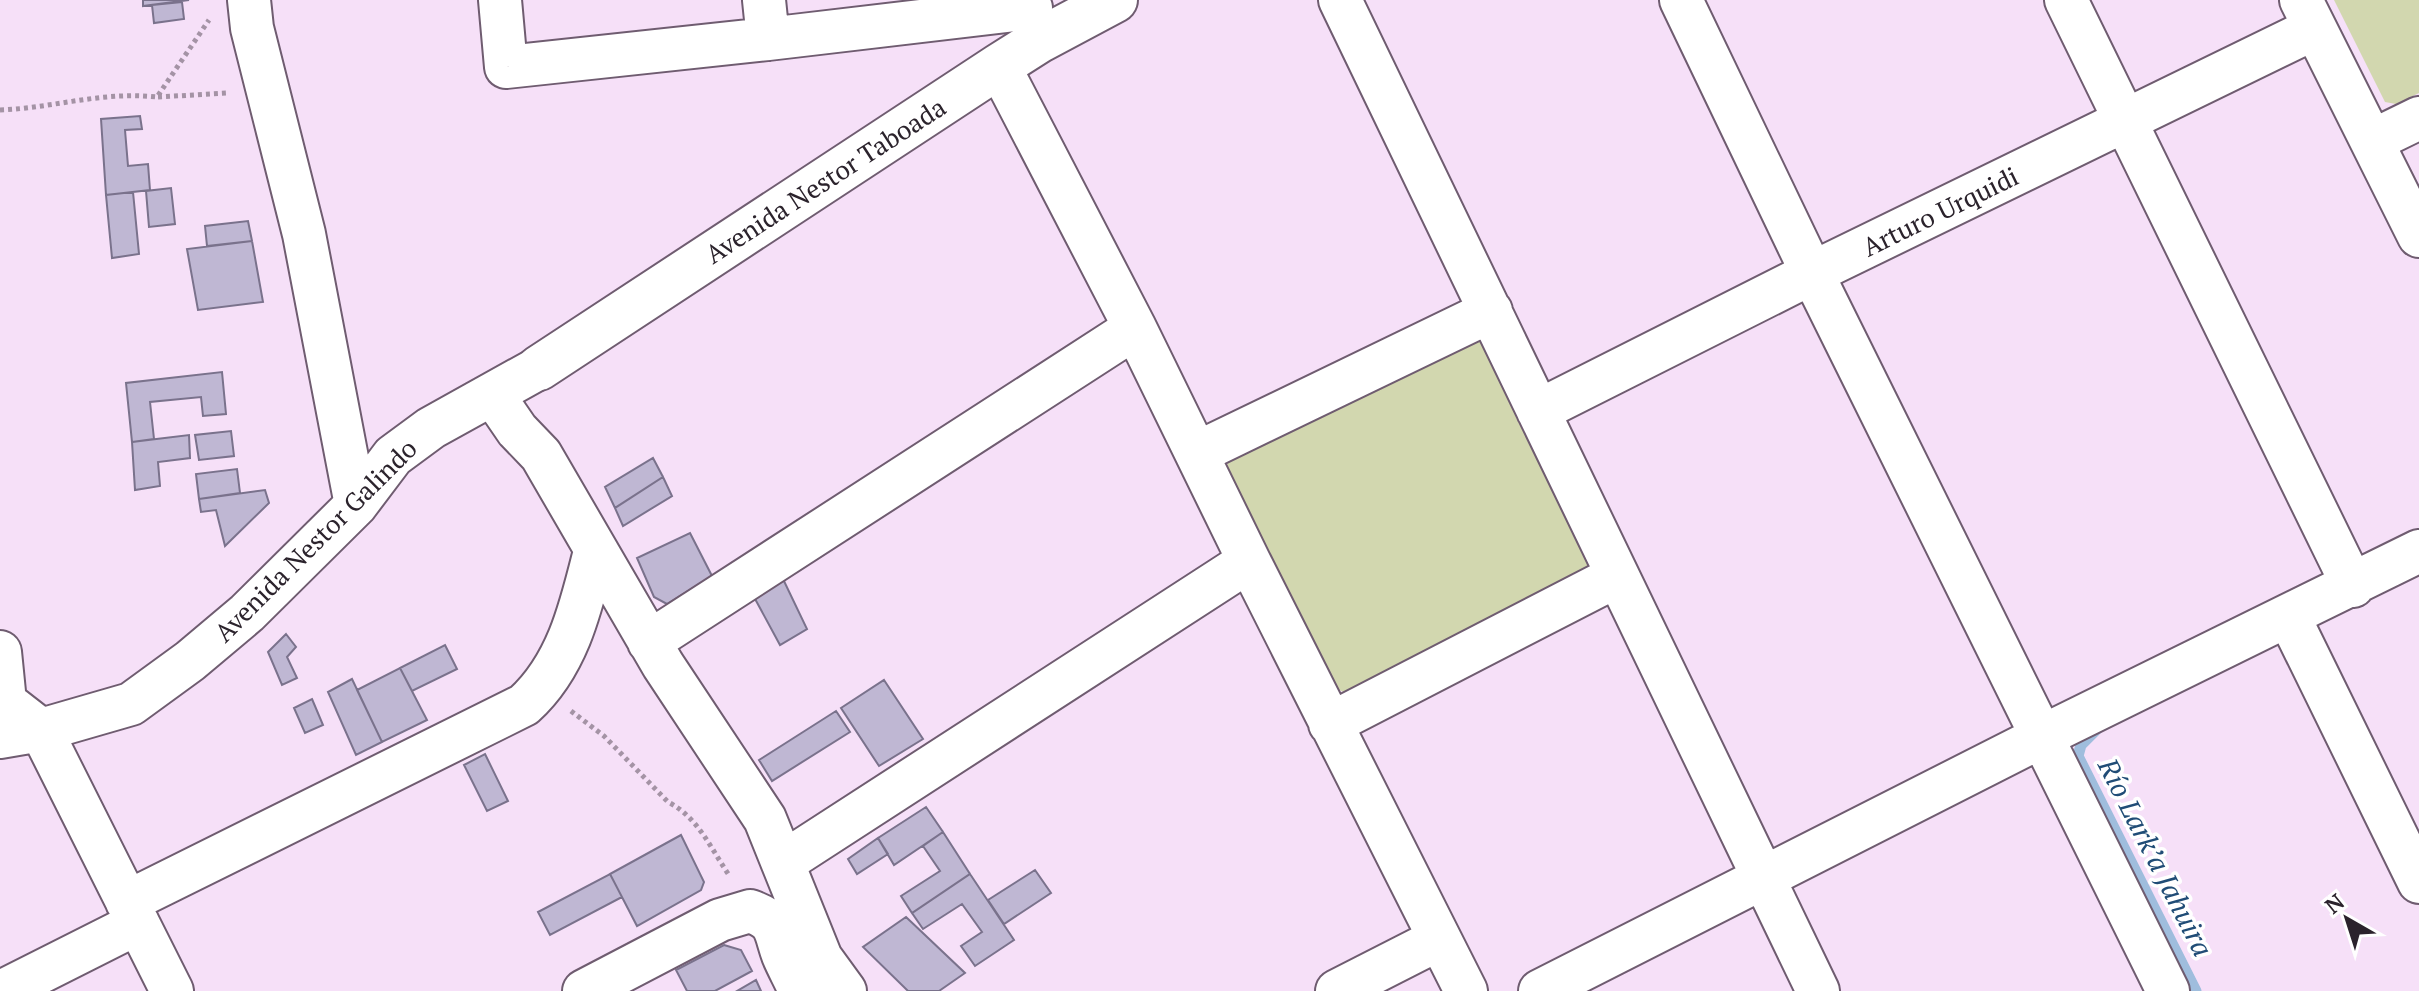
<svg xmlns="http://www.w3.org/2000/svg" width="2419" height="991" font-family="'PT Serif',serif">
<rect width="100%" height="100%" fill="#f6e0f8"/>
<path fill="#d2d7af" d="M2334,0H2419V93L2396,104L2385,102Z
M1469,334L1485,339L1594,561L1590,571L1350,695L1339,690L1226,468L1232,453Z"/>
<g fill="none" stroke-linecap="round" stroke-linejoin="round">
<path stroke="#9fbddd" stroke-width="11" d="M2099,727L2081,745L2078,756L2196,991"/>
</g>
<path fill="#bfb7d3" stroke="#7a728c" stroke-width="2" d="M143,0H189L143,6Z
M182,2L184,19L154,23L152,5Z
M140,116L142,129L125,130L128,166L148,164L150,190L106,195L101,119Z
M171,188L175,224L149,227L146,191Z
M133,192L139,254L112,258L106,195Z
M248,221L252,241L207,246L205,226Z
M252,241L263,302L198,310L187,249Z
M222,372L226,414L203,416L201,397L150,402L154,439L132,442L126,383Z
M231,431L234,456L199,460L195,435Z
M189,435L190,458L158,462L160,486L135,490L132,442Z
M653,458L663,477L615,508L605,487Z
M237,469L240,493L199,499L196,474Z
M663,477L672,496L623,526L615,508Z
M265,490L269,503L225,546L216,510L201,512L199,499Z
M690,533L712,576L667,604L654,597L637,558Z
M783,579L807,629L780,645L754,597Z
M286,634L296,647L287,657L297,678L282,685L268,652Z
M445,645L457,669L412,691L400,668Z
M400,668L427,720L382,742L357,690Z
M352,679L382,742L356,755L328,692Z
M884,680L923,739L879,766L841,708Z
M312,699L323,725L305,733L294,708Z
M836,711L850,732L772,781L759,760Z
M485,754L508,801L487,811L464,765Z
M926,807L943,832L894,865L878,838Z
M943,832L970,874L912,913L901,896L940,871L923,846Z
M681,835L704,882L701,890L637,926L610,874Z
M878,838L888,854L857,874L848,859Z
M1035,870L1051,893L1004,924L988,900Z
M610,874L622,897L550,935L538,912Z
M970,874L1014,940L975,966L961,946L982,932L962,904L923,929L912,913Z
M906,917L965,973L939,991H908L863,947Z
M724,945L741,950L752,971L715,991H687L676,970Z
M756,980L761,991H737Z"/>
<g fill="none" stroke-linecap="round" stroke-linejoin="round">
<defs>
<path id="street" d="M249,0L252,28L304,234L356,505
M500,0L506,67L768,39L1031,8
M764,0L768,39
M1340,0L1818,991
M1681,0L1812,273L2168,991
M2066,0L2353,586
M2301,0L2419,236
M999,66L1135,328L1249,561L1466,991
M2372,141L2419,118
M493,395L517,430L541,455L663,665L765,819L821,958L845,991
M1538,411L1812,273L2315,28
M1197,453L1491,311
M2289,617L2419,882
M649,642L1135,328
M0,652L5,702L41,730L172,991
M1330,724L1617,576
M0,737L41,730L131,704L190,661L247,613L356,505L393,456L431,428L539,368
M784,862L1249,561
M127,902L524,705C568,665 581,607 595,551
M3,991L138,923
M584,991L720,920L750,911C778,921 774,930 783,955C788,967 795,979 800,991
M1337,991L1439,939
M1540,991L2043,736L2419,551"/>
<path id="secondary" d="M539,368L999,66L1040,40L1115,0"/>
</defs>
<use href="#street" stroke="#6f5c70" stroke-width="46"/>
<use href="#secondary" stroke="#6f5c70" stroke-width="48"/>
<path stroke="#a493a5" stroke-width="5" stroke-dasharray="4 4" stroke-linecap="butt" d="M158,97L228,93
M0,110C54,108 101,91 157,97L209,20
M571,711L604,736L668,802C698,817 711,849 729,875"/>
<use href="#street" stroke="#fff" stroke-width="42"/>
<use href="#secondary" stroke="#fff" stroke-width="44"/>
</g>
<g text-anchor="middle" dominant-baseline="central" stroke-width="7" stroke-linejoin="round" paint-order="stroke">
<g font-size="26" fill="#2b232c" stroke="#fff">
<text transform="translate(825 180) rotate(-33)">Avenida Nestor Taboada</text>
<text transform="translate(1940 211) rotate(-26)">Arturo Urquidi</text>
<text transform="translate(315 540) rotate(-45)">Avenida Nestor Galindo</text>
</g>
<g font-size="28" font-style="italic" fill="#204c76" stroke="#fff">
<text transform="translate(2156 857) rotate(63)">Río Lark’a Jahuira</text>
</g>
</g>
<g transform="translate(2347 919) rotate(321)" stroke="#ffffff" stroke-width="6" paint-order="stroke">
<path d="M0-6L14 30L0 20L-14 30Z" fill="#2b232c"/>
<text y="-12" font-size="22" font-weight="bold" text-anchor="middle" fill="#2b232c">N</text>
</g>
</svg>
